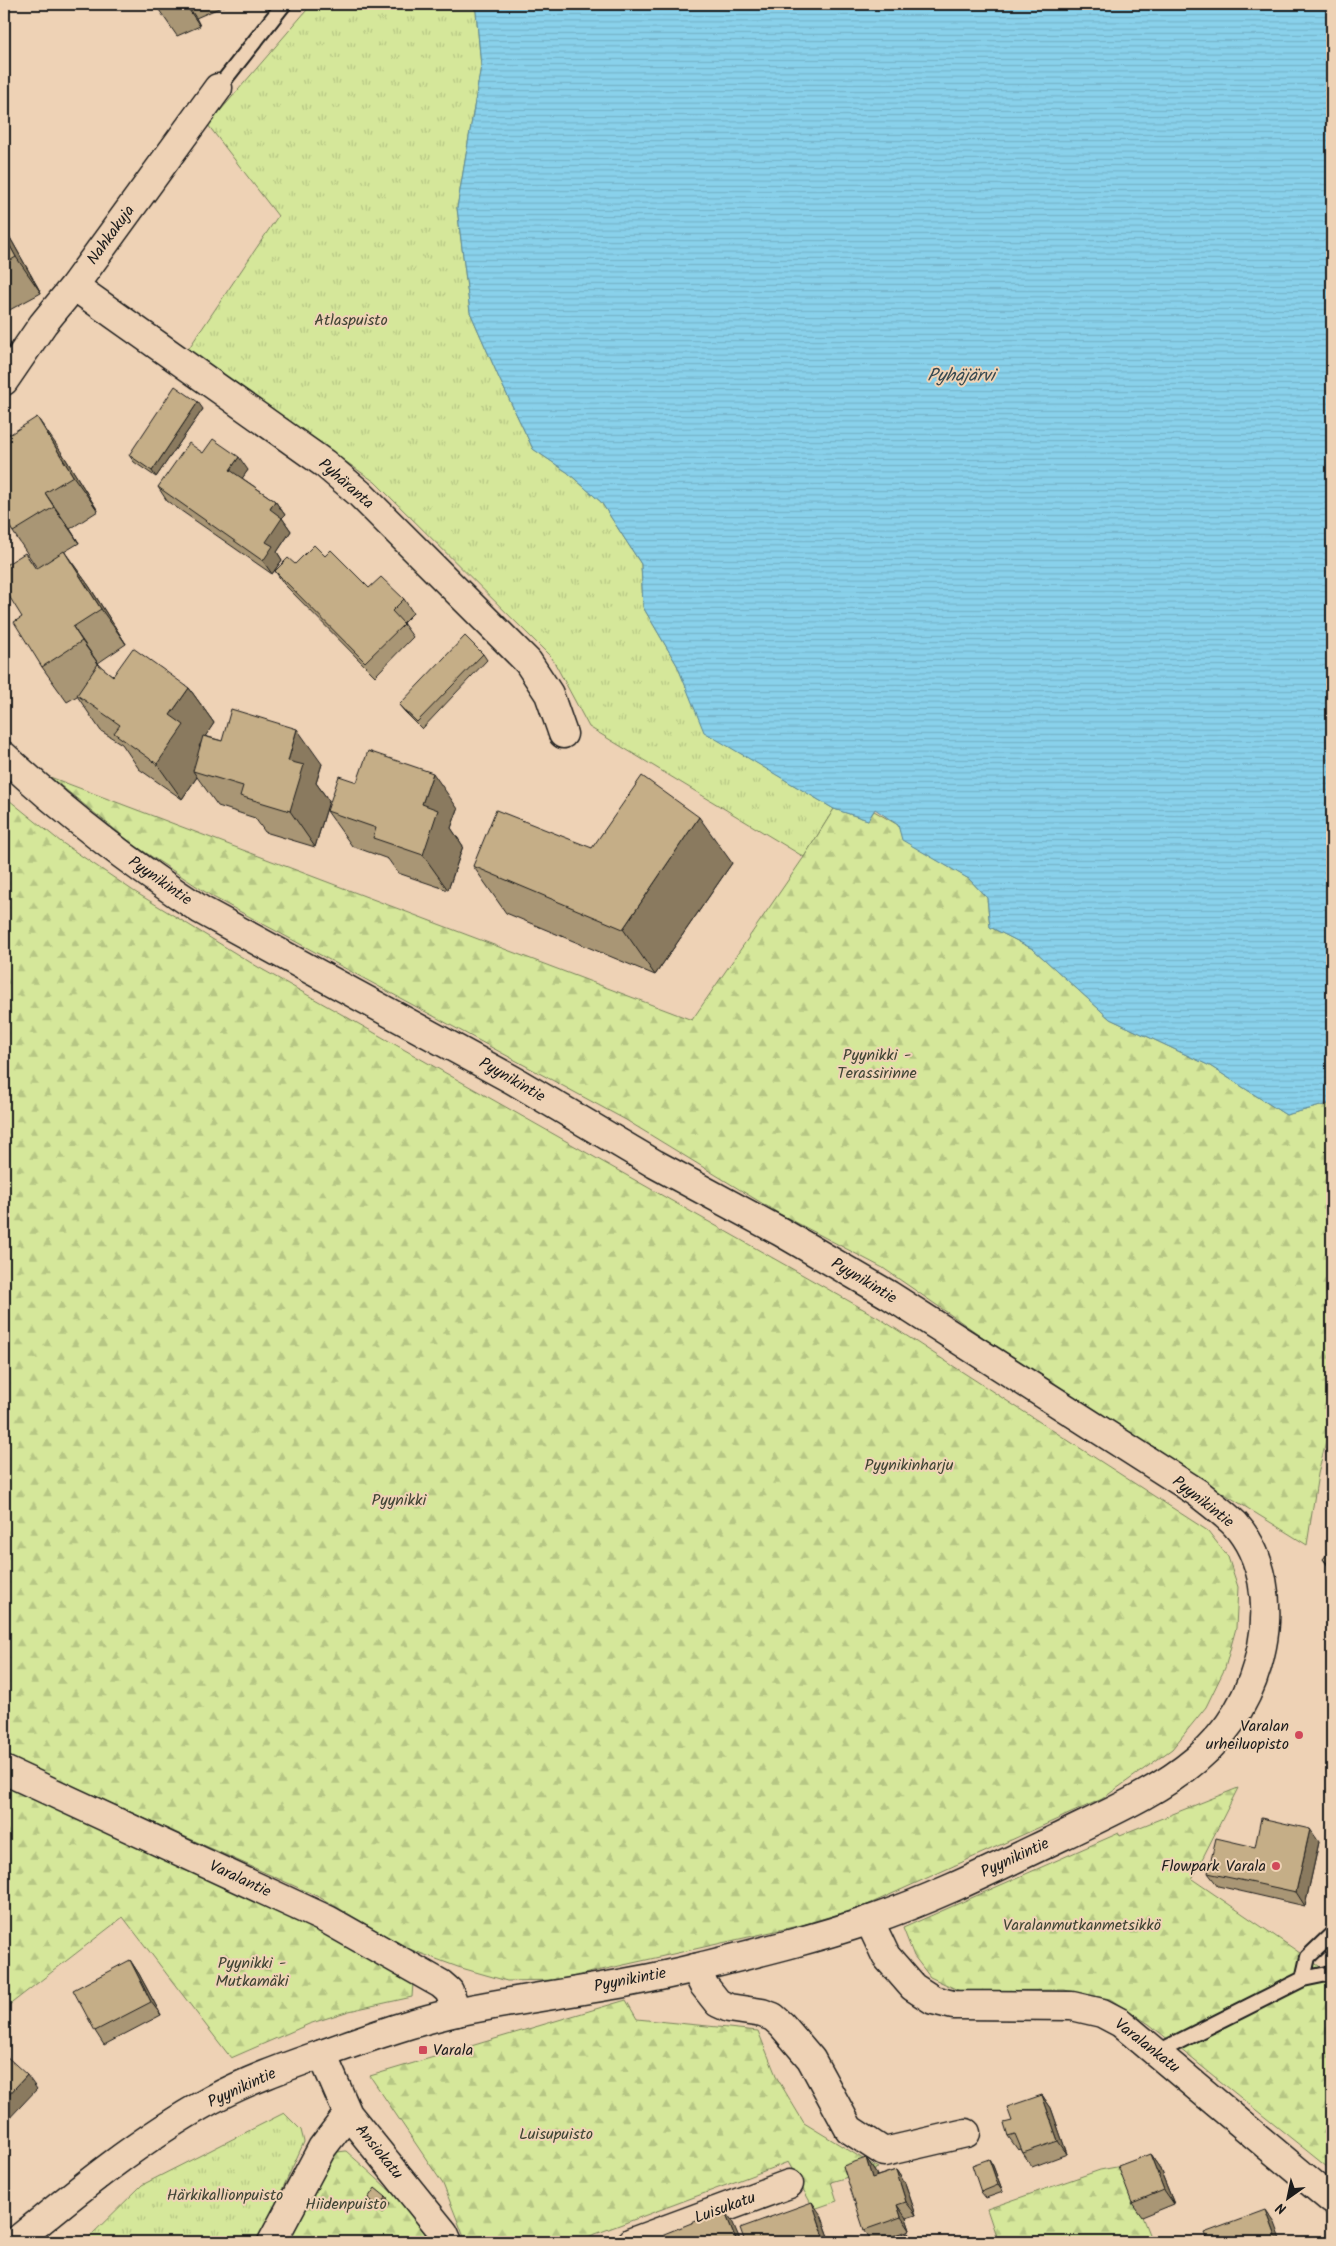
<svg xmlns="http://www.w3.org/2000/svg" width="1336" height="2246" font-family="Kalam,sans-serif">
<defs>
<pattern id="grass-tufts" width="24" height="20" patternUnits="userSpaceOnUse" patternTransform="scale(1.25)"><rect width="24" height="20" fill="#d5e79a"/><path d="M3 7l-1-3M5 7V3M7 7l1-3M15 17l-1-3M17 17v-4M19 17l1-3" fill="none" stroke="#b6c684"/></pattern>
<pattern id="forest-firs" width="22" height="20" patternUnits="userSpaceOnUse" patternTransform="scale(1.25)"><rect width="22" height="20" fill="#d5e79a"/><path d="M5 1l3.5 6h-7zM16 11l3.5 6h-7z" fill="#b6c684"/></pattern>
<pattern id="water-rules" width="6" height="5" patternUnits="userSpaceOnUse" patternTransform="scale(1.25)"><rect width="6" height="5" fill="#89d1eb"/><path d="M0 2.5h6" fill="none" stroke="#76b3c9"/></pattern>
</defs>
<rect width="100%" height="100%" fill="#eed2b5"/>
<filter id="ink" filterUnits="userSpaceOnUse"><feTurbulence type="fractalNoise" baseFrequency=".02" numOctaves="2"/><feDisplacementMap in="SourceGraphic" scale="10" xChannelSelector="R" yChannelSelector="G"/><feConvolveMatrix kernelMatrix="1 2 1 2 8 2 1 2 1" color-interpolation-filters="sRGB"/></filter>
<g filter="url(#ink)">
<path fill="url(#grass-tufts)" stroke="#78825b" d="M312,4H472L476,11L481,66L457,208L470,312L499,378L533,449L567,472L601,502L641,564L643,607L677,665L705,732L834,809L804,857L589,727L552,658L375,482L187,351L278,216L208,125Z
M284,2113L301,2130L304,2142L258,2242H84L142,2185Z"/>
<path fill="url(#forest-firs)" stroke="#78825b" d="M50,777L692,1020L804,857L834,809L868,820L874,811L898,825L903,840L969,879L987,898L990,927L1033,949L1110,1019L1210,1066L1286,1115L1332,1103V1416L1318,1474L1307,1545L1081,1405L883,1268L778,1213L626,1120L213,897L134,845Z
M4,796L61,842L135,892L258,967L879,1318L1208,1531L1228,1557L1238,1587L1236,1628L1225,1668L1206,1707L1172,1749L1102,1799L865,1906L802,1925L557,1980L507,1981L458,1967L409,1949L321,1898L4,1755Z
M4,1783L300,1919L413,1983L412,1997L349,2011L309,2024L231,2058L123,1917L4,2009Z
M1238,1788L1192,1879L1332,1975V2171L1149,2024L1110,1999L1064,1990L960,1991L930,1977L914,1956L903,1928L1119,1833L1120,1835Z
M626,2000L637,2019L758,2031L777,2078L804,2123L878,2168L831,2182L837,2201L814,2209L788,2162L574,2242H466L443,2184L370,2076Z
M346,2151C377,2179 410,2205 430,2242H283L329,2153Z
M1122,2166L1152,2242H998L987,2209L1100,2170Z"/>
<path fill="url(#water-rules)" stroke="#5d8998" d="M472,4H1332V1103L1286,1115L1210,1066L1110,1019L1033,949L990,927L987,898L969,879L902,840L898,825L875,809L868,820L834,809L704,732L677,665L643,607L641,564L601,502L567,472L533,449L499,378L470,312L457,208L481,66L476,11Z"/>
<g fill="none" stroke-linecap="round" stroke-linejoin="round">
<defs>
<path id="service" d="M218,88L284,4
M1303,1979L1308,1957L1332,1934
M1158,2052L1303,1979L1332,1973"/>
<path id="minor" d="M74,286L325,464L359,493L528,662L549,694L563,734
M4,381L43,324L74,286L218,88
M4,1770L328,1920L441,1984L449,1991L457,2012
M869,1920L886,1956L913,1987L933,2000L953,2005L1072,2006L1102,2013L1121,2023L1332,2200
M695,1968L703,1984L718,2003L729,2008L762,2013L773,2017L782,2025L811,2059L849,2129L884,2152L966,2133
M322,2054L348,2114L444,2233L448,2242
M272,2242L322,2148L348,2114
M632,2242L789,2184"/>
<path id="tertiary" d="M4,756C65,813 131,864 201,910L513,1080L655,1164L781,1232L889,1295L1198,1493C1210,1503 1224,1513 1235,1524C1264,1556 1270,1605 1262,1646C1240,1758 1154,1791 1062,1836C999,1866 936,1898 870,1920C814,1939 756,1953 699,1967C621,1987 540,1995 461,2011C414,2021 367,2038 322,2054C285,2067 246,2081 211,2100C140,2139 77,2191 15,2242"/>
</defs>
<use href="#service" stroke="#1c1c1c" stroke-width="18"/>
<use href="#minor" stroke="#1c1c1c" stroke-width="31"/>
<use href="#tertiary" stroke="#1c1c1c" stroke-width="31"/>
<use href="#service" stroke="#eed2b5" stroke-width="14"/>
<use href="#minor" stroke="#eed2b5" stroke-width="28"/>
<use href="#tertiary" stroke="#eed2b5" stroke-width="28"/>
</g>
<path fill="#a99674" stroke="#1c1c1c" d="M155,4H226V5L196,18L200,26L177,36Z
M4,227L41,293L4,313Z
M203,409L156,477L134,462L129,455Z
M4,426L10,434L62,453L98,511L70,529L79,543L64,552L89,586L126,644L98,663L101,667L113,676L189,688L214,723L205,736L222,741L322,764L316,783L329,801L315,847L265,832L255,818L218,806L197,777L182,799L139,769L122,744L101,731L77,696L67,702L42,667L22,617L25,553L36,569L37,568L13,532L4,517Z
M203,453L248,470L242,478L275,501L285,515L282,518L291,531L277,552L282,560L272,574L167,501L158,487Z
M325,556L369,588L404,599L413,613L403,623L413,637L375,676L284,584L275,571L295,564Z
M483,654L487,660L422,729L404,711L399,705Z
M357,782L458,809L451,828L463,846L448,890L398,873L388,859L352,846L327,811Z
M592,848L732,863L655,975L506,913L473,866Z
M1332,1549V1572L1323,1559Z
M1319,1842L1305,1906L1218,1886L1208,1873L1255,1847Z
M130,1960L139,1974L161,2015L104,2045L95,2031Z
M1042,2095L1051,2108L1067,2154L1032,2167L1023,2153L1021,2149L1018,2150L1008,2136L1012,2121Z
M1150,2154L1159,2167L1174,2204L1142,2217L1132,2203Z
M866,2158L875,2171L877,2176L896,2170L905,2183L916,2215L906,2218L910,2230L876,2242H873L864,2230Z
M989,2159L993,2166L1003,2192L986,2198L981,2192Z
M386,2197L390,2204L383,2213L372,2204L368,2198Z
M821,2215L831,2242H745Z"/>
<path fill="#8a7a5e" stroke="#1c1c1c" d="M185,4H187L196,18L200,26Z
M4,227L41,293L16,257L4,235Z
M198,402L203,409L156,477L152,471Z
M37,417L62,453L98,511L73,476Z
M239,457L248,470L239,483L230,470Z
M45,493L70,529L79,543L54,507Z
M275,501L285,515L282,518L291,531L277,552L282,560L272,574L263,561L270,509Z
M64,551L89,586L126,644L101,609Z
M73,627L98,663L107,676L82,641Z
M189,688L214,723L199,746L209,760L193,771L197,777L182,799L157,764L170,715Z
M297,729L322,764L316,783L329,801L315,847L290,811L288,761Z
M433,773L458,809L451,828L463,846L448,890L423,855L422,804Z
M699,817L732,863L655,975L623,929Z
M1310,1829L1319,1842L1305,1906L1296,1892Z
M130,1960L139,1974L161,2015L151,2002Z
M27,2075L37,2089L4,2124V2100Z
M1042,2095L1051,2108L1067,2154L1058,2141Z
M1150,2154L1159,2167L1174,2204L1164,2190Z
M866,2158L875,2171L882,2191L872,2178Z
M989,2159L993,2166L1003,2192L998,2185Z
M896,2170L905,2183L916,2215L906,2202Z
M386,2197L390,2204L383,2213L378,2206Z
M812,2202L821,2215L831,2242H828L824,2237Z
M897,2205L906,2218L910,2230L901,2217Z
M724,2210L733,2223L741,2242H737Z
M1266,2210L1275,2223L1282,2242H1278Z
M908,2232L915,2242H912Z"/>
<path fill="#c5ae87" stroke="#1c1c1c" d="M4,235L16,257L4,264Z
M175,386L198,402L152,471L129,455Z
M37,417L73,476L45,493L54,507L13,532L4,517V427L9,435Z
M213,439L239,457L230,470L275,501L270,509L282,518L266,542L273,546L263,561L158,487L189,443L203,453Z
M314,545L325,556L331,550L369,588L381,577L404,599L392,611L404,624L365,662L275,571L288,558L295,564Z
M64,551L101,609L73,627L82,641L42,667L14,622L22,617L4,588V566L25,553L36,569Z
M465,636L483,654L417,722L399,705Z
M133,648L189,688L170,715L184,725L157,764L114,733L120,725L77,695L98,664L113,676Z
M231,709L297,729L288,761L304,765L290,811L240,796L243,786L193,771L203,736L222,741Z
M368,751L433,773L422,804L438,810L423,855L373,838L376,828L327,811L339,776L357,782Z
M642,776L699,817L623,929L473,866L496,810L592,848Z
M1332,1549V1568L1323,1559Z
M1261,1818L1310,1829L1296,1892L1208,1873L1216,1838L1255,1847Z
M130,1960L151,2002L95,2031L73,1990Z
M4,2054L27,2075L4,2100Z
M1042,2095L1058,2141L1023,2153L1015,2134L1008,2136L1004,2123L1012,2121L1007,2107Z
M1150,2154L1164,2190L1132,2203L1118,2166Z
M866,2158L872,2178L896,2170L906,2202L897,2205L901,2217L864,2230L843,2166Z
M989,2159L998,2185L981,2192L972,2165Z
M375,2188L386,2197L378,2206L368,2198Z
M812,2202L824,2237L809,2242H745L740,2228Z
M724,2210L737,2242H667L664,2234Z
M1266,2210L1278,2242H1208L1204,2233Z
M908,2232L912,2242H879Z
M1330,2238L1332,2240V2242H1327Z"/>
</g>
<g fill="#d1495b" stroke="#eed2b5" stroke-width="2">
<circle cx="1299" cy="1735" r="5"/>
<circle cx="1276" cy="1866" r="5"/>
<rect x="418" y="2045" width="10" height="10" rx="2.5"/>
</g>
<g text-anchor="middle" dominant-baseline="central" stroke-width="4" stroke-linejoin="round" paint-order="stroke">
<g font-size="16" fill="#1c1c1c" stroke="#eed2b5">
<text transform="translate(111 235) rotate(-54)">Nahkakuja</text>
<text transform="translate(346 484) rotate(41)">Pyhäranta</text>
<text transform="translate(160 881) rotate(35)">Pyynikintie</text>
<text transform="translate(512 1080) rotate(30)">Pyynikintie</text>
<text transform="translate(864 1281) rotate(31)">Pyynikintie</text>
<text transform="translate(1203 1502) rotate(38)">Pyynikintie</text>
<text transform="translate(1015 1858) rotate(-25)">Pyynikintie</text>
<text transform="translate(240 1879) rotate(25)">Varalantie</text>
<text transform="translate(630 1980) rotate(-11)">Pyynikintie</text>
<text transform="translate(1147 2046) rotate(38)">Varalankatu</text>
<text transform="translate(242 2088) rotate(-25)">Pyynikintie</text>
<text transform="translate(379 2152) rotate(51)">Ansiokatu</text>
<text transform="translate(725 2208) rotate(-20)">Luisukatu</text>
</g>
<g font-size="16" fill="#414535" stroke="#eed2b5">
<text x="351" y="320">Atlaspuisto</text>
<text x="877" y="1055">Pyynikki -<tspan x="877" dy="18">Terassirinne</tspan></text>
<text x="909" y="1465">Pyynikinharju</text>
<text x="399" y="1500">Pyynikki</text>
<text x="1082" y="1925">Varalanmutkanmetsikkö</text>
<text x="252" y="1963">Pyynikki -<tspan x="252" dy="18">Mutkamäki</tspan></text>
<text x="556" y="2134">Luisupuisto</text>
<text x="225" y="2195">Härkikallionpuisto</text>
<text x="346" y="2204">Hiidenpuisto</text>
</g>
<g font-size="16" fill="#1c1c1c" stroke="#eed2b5" text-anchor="end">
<text x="1289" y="1726">Varalan<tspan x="1289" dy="18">urheiluopisto</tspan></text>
<text x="1266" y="1866">Flowpark Varala</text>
<text x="433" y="2050" text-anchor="start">Varala</text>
</g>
<g font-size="18" font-style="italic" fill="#374950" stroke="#eed2b5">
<text x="961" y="376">Pyhäjärvi</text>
</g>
</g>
<rect width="1336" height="2246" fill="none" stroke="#eed2b5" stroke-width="20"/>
<rect x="10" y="10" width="1316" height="2226" fill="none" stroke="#1c1c1c" stroke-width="2" filter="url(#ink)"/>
<g transform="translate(1288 2198) rotate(213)" stroke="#eed2b5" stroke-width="4" paint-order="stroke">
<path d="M0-4L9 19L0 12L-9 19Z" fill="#1c1c1c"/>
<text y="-8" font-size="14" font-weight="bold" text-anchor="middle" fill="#1c1c1c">N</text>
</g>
</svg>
